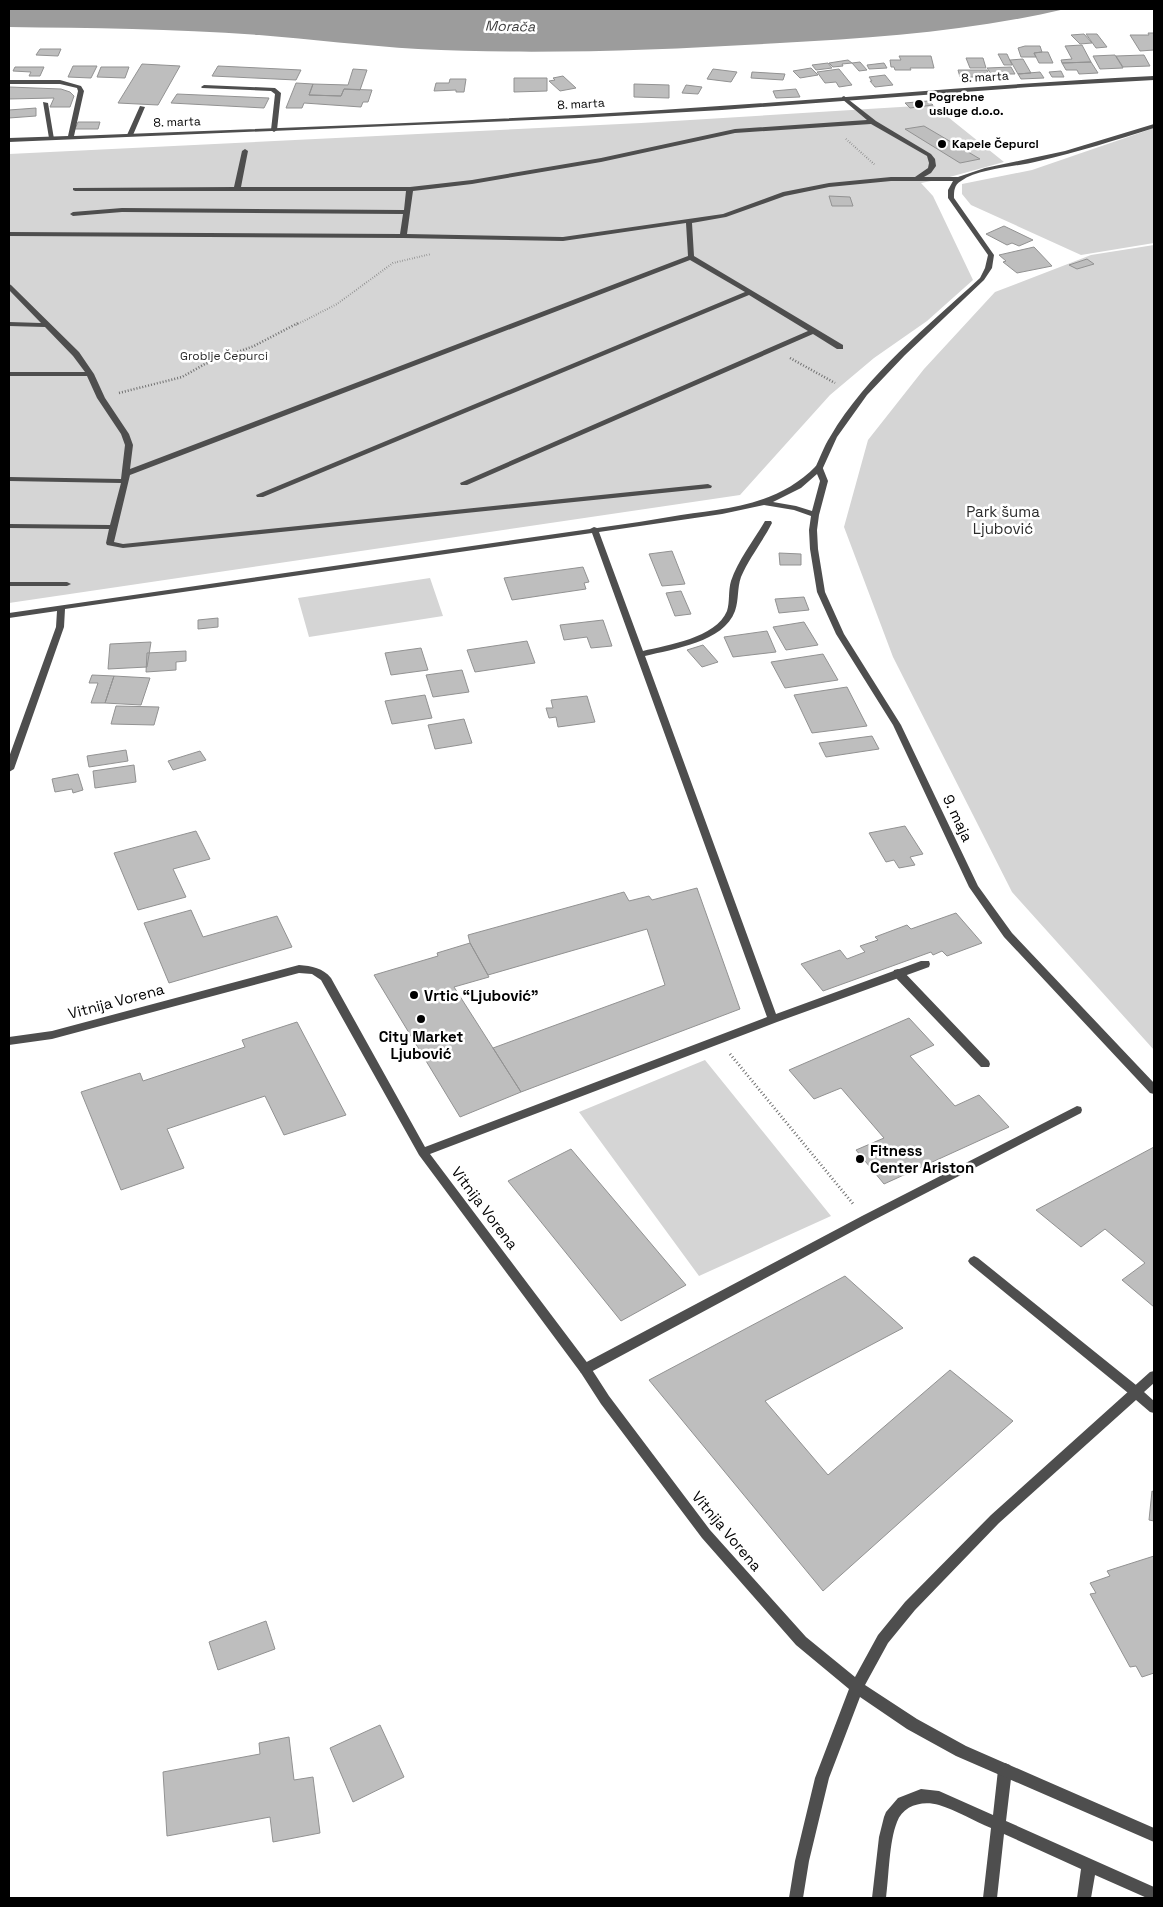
<svg xmlns="http://www.w3.org/2000/svg" width="1163" height="1907" font-family="'Space Grotesk',sans-serif">
<rect width="100%" height="100%" fill="#fff"/>
<path fill="#d5d5d5" d="M933,105L1004,162L946,178L921,183L933,196L973,280L927,321L874,358L830,395L740,495L9,603V154L641,123Z
M1154,128V243L1081,255L971,205L962,194V184L1032,170Z
M1154,245V1050L1012,892L893,657L844,527L868,440L924,369L995,292L1091,255Z
M430,578L443,616L309,637L298,598Z
M705,1060L831,1216L699,1276L579,1112Z"/>
<path fill="#9c9c9c" d="M9,9H1065C971,31 876,38 780,43C660,50 539,55 418,49C365,46 312,39 259,35C176,29 92,28 9,27Z"/>
<path fill="#bebebe" stroke="#929292" d="M1148,33H1154V50L1140,51L1130,35H1149Z
M1084,34L1092,43L1080,44L1071,35Z
M1086,34H1097L1107,47L1096,48Z
M1082,45L1091,62L1062,63L1061,60L1072,59L1065,46Z
M1025,46H1040L1042,52L1034,53L1036,57H1021L1018,48Z
M40,49H61L58,56L36,55Z
M1042,52H1048L1053,63H1039L1034,53Z
M998,54H1007L1012,65H1004Z
M1115,55L1123,68L1100,69L1093,56Z
M1144,55L1150,66L1123,67L1116,56Z
M899,56H931L934,68H910L911,70H895L894,67H891L890,60H901Z
M966,58H983L986,68H970Z
M1023,59L1031,73L1018,74L1010,60Z
M848,60L852,63L842,64L843,66L833,67L829,63Z
M860,62L867,70L859,71L852,63Z
M1091,62L1098,73L1079,74L1077,70H1066L1062,63Z
M828,63L832,68L816,70L812,65Z
M884,63L887,68L869,69L867,65Z
M142,64L180,66L158,105L118,103Z
M73,66H97L91,78L68,77Z
M218,66L301,70L296,80L212,76Z
M15,67H44L40,76H29L31,72L13,71Z
M101,67H129L125,78L97,77Z
M1011,67L1015,74H991L987,68Z
M811,68L818,75L800,78L793,71Z
M353,69L367,70L360,90L344,89L341,96L309,95L313,84L348,85Z
M713,69L737,72L731,82L707,79Z
M839,69L852,85L839,87L836,82L825,83L817,72Z
M958,70H987L990,77H960Z
M1061,71L1064,77H1052L1049,72Z
M752,72L785,74L783,80L751,78Z
M1040,72L1044,78L1021,79L1018,74Z
M885,75L893,85L875,87L870,81H872L869,77Z
M563,76L576,88L560,91L549,81L555,80L553,78Z
M514,78H547V91L514,92Z
M450,79H466L464,92H456V90L434,91L436,83H449Z
M296,83L313,84L309,95L341,96L344,89L372,90L368,102H363L361,107L304,103L302,108H286Z
M634,84L669,85V98L634,97Z
M686,85L702,87L698,94L682,93Z
M9,87L61,89L70,92L74,96L70,107H50L54,98L9,99Z
M796,89L800,97L776,98L773,91Z
M177,94L269,98L264,108L171,103Z
M928,101L933,105L910,108L905,103Z
M36,108V116L9,118V110Z
M78,122H100L98,129H75Z
M924,126L980,159L960,163L905,129Z
M829,196L850,197L853,206H832Z
M1004,226L1033,240L1019,246L1012,243L1007,245L986,234Z
M1034,247L1052,266L1017,273L1003,262L1006,261L999,255Z
M1087,259L1094,264L1077,269L1069,265Z
M672,551L685,584L662,586L649,554Z
M779,553L801,554V565H780Z
M583,567L589,582L584,583L586,589L512,600L504,578Z
M681,591L691,614L675,616L666,593Z
M804,597L809,610L779,613L775,599Z
M218,618V627L198,629V620Z
M603,620L612,646L591,648L587,637L564,640L560,625Z
M804,622L818,645L786,650L773,627Z
M767,631L776,652L733,657L724,637Z
M527,641L535,663L475,672L467,650Z
M151,642L147,667L108,669L110,644Z
M703,645L718,662L702,667L687,650Z
M421,648L428,670L391,675L385,653Z
M186,651V661L176,662V670L146,672L147,653Z
M823,654L838,680L785,688L771,662Z
M462,670L469,692L433,697L426,675Z
M92,675L114,676L105,703H91L98,683H89Z
M114,676L150,678L141,705L105,703Z
M847,687L867,726L812,733L794,695Z
M425,695L432,718L392,724L385,701Z
M587,696L595,722L558,727L556,717L549,718L546,708H553L551,700Z
M116,706L159,707L154,725L111,724Z
M464,719L472,743L435,749L428,725Z
M872,736L879,749L826,757L819,743Z
M126,750L128,761L89,767L87,756Z
M200,751L206,760L173,770L168,761Z
M134,765L136,782L95,788L93,771Z
M78,774L83,790L73,793L72,789L55,792L52,779Z
M905,826L923,854L910,857L915,865L899,868L894,860L886,862L869,833Z
M196,831L210,859L173,869L186,897L138,910L114,853Z
M697,888L740,1009L521,1092L493,1048L665,985L647,929L488,975L470,943L468,935L624,892L629,901L649,896L652,900Z
M191,910L203,937L277,916L292,947L169,983L144,923Z
M956,913L982,943L947,956L942,951L933,955L931,952L823,991L801,964L840,950L847,959L865,952L860,946L878,940L875,937L907,925L911,929Z
M470,943L489,977L454,987L521,1092L460,1117L374,975L438,956L437,953Z
M909,1018L934,1045L910,1056L955,1106L979,1095L1009,1127L884,1184L856,1150L884,1138L841,1088L814,1099L789,1070Z
M297,1022L346,1115L284,1135L265,1096L167,1129L184,1168L121,1190L81,1092L140,1073L143,1081L245,1047L242,1040Z
M1154,1147V1307L1122,1280L1145,1263L1105,1229L1081,1247L1036,1210Z
M571,1149L686,1285L621,1321L508,1181Z
M845,1276L903,1328L765,1401L828,1475L950,1370L1013,1421L823,1591L649,1380Z
M1152,1491L1154,1492V1521L1149,1520Z
M1154,1556V1673L1142,1677L1136,1666L1130,1667L1090,1594L1096,1593L1090,1583L1110,1576L1107,1571Z
M266,1621L275,1649L218,1670L209,1642Z
M380,1725L404,1777L353,1802L330,1748Z
M289,1737L294,1780L313,1777L320,1833L273,1842L270,1817L167,1836L163,1772L260,1754L259,1743Z"/>
<g fill="none" stroke-linecap="round" stroke-linejoin="round">
<path stroke="#707070" stroke-width="2" stroke-dasharray="0.5 2" stroke-linecap="butt" d="M846,139L875,165
M296,325L337,304L393,263L431,254"/>
<path stroke="#707070" stroke-width="2.5" stroke-dasharray="1 2" stroke-linecap="butt" d="M790,358L835,383
M119,393L182,377L205,364L254,346L298,323"/>
<path stroke="#707070" stroke-width="3" stroke-dasharray="1 2.5" stroke-linecap="butt" d="M730,1054L854,1205"/>
<path fill="#4e4e4e" fill-rule="evenodd" d="M204,85L275,88L281,93L277,130L274,132L271,130L275,94L271,91L202,88L201,87Z
M844,96L876,121L931,154L935,159L936,166L931,173L924,177H958L985,168L1065,151L1154,124V128C1116,140 1078,152 1039,161C1016,167 980,168 961,181C954,185 954,191 954,198L994,255L992,268L984,280L905,355L867,395L837,437L822,470H819L815,468C820,458 824,446 830,437C867,374 927,327 980,278L985,268L988,255L948,198V190L953,181H891L829,187L785,196L726,217L692,223L694,256L843,345V349H837L813,334L467,485H461L460,483L808,331L749,295L263,497H257L256,495L745,292L690,260L130,475L114,542L123,544L708,484L712,486L711,488L123,548L107,545L106,543L109,529L9,528V524L110,525L121,483L9,481V477L121,479L125,445L121,434L97,398L87,376H9V372H85L73,356L45,327L9,326V322L41,323L9,290V284L11,285L79,352L94,374L105,398L129,434L133,445L130,469L688,256L686,223L563,241L403,238L9,236V232L400,234L403,214L122,212L73,216L70,214L73,212L122,208L404,210L406,191H75L73,190V188L234,187L242,151L245,149L248,151L241,187H410L472,180L601,158L735,129L867,120L842,99V97ZM871,124L927,156L929,163L928,168L915,177H891L829,183L783,192L723,214L563,237L407,234L413,191L472,184L601,162L735,133Z
M43,102L48,103L54,139L49,138Z
M140,106L145,107L133,135L128,136L127,135Z
M9,582H67L71,584L67,586H9Z
M898,969L902,970L989,1061L990,1064L989,1067H981L894,976L893,973L894,970Z
M1077,1106L1081,1107L1082,1110L1081,1113L870,1222L589,1373L585,1374L581,1373L579,1369L581,1365L862,1216Z
M974,1256L978,1258L1141,1389L1143,1393L1141,1397L1137,1398L1133,1397L970,1264L968,1261L970,1258Z
M1005,1763L1010,1765L1012,1770L1006,1821L1154,1887V1898H1147L1095,1875L1091,1898H1077L1081,1869L1004,1834L997,1898H983L991,1828C974,1821 956,1810 939,1805C923,1800 903,1805 897,1822C889,1842 889,1876 886,1898H872L879,1837L884,1817L886,1812L898,1798L921,1789L939,1791L993,1815L998,1770L1000,1765Z"/>
<path fill="#4e4e4e" fill-rule="evenodd" d="M1154,76V80L1030,87L722,110L579,118L9,142V138L68,136L78,91L77,88L60,84H9V80H60L81,86L84,91L74,136C270,128 465,122 661,110C825,100 989,84 1154,76Z
M816,466H822L828,481L819,515L817,530L818,549L825,592L844,634L901,725L978,886L1012,933L1154,1083V1094L1150,1093L1004,937L969,887L893,725L836,634L817,592L810,549L809,530L811,516L794,510L764,505L722,514L599,532L643,651C667,645 716,638 727,611C730,602 728,591 731,581C738,560 754,540 765,521H771L772,523C763,541 749,558 741,577C737,588 739,600 735,611C724,642 673,649 645,656L776,1014L921,961H929L930,964L929,967L777,1022L430,1154L589,1365L609,1396L710,1530L806,1637L855,1677L878,1635L905,1602L991,1515L1150,1372L1154,1371V1383L1144,1392L1154,1401V1413L1150,1412L1136,1400L999,1523L915,1610L888,1643L865,1685L917,1719L966,1746L1154,1828V1842L956,1756L907,1729L860,1697L829,1778L809,1861L803,1898H789L795,1861L815,1778L849,1689L796,1645L702,1538L601,1404L581,1373L419,1155L321,980L312,974L299,973L52,1039L9,1045V1037L52,1031L299,965C312,966 323,968 331,978L425,1147L767,1017L592,533L65,609L64,627L14,769L9,772V757L56,627L57,611L9,618V613L590,529L594,527L597,528C625,524 653,520 681,515C731,508 779,504 816,466ZM817,474L820,481L812,511L796,506L773,502L801,488Z"/>
</g>
<g fill="#000" stroke="#fff" stroke-width="2">
<circle cx="919" cy="104" r="5"/>
<circle cx="942" cy="144" r="5"/>
<circle cx="414" cy="995" r="5"/>
<circle cx="421" cy="1019" r="5"/>
<circle cx="860" cy="1159" r="5"/>
</g>
<g text-anchor="middle" dominant-baseline="central" stroke-width="5" stroke-linejoin="round" paint-order="stroke">
<g font-size="12" fill="#000" stroke="#fff">
<text transform="translate(985 77) rotate(-3)">8. marta</text>
<text transform="translate(581 104) rotate(-3)">8. marta</text>
<text transform="translate(177 122) rotate(-2)">8. marta</text>
</g>
<g font-size="12" font-weight="bold" fill="#000" stroke="#fff" text-anchor="start">
<text x="929" y="97">Pogrebne<tspan x="929" dy="14">usluge d.o.o.</tspan></text>
<text x="952" y="144">Kapele Čepurci</text>
</g>
<g font-size="12" fill="#2c2c2c" stroke="#fff">
<text x="224" y="356">Groblje Čepurci</text>
</g>
<g font-size="14" font-style="italic" fill="#3d3d3d" stroke="#fff">
<text transform="translate(510 26) rotate(1)">Morača</text>
</g>
<g font-size="15" fill="#2c2c2c" stroke="#fff">
<text x="1003" y="511">Park šuma<tspan x="1003" dy="17">Ljubović</tspan></text>
</g>
<g font-size="15" fill="#000" stroke="#fff">
<text transform="translate(958 818) rotate(65)">9. maja</text>
<text transform="translate(116 1001) rotate(-15)">Vitnija Vorena</text>
<text transform="translate(485 1208) rotate(53)">Vitnija Vorena</text>
<text transform="translate(727 1531) rotate(50)">Vitnija Vorena</text>
</g>
<g font-size="15" font-weight="bold" fill="#000" stroke="#fff" text-anchor="start">
<text x="424" y="995">Vrtic “Ljubović”</text>
<text x="421" y="1036" text-anchor="middle">City Market<tspan x="421" dy="17">Ljubović</tspan></text>
<text x="870" y="1150">Fitness<tspan x="870" dy="17">Center Ariston</tspan></text>
</g>
</g>
<rect width="1163" height="1907" fill="none" stroke="#000000" stroke-width="20"/>
</svg>
